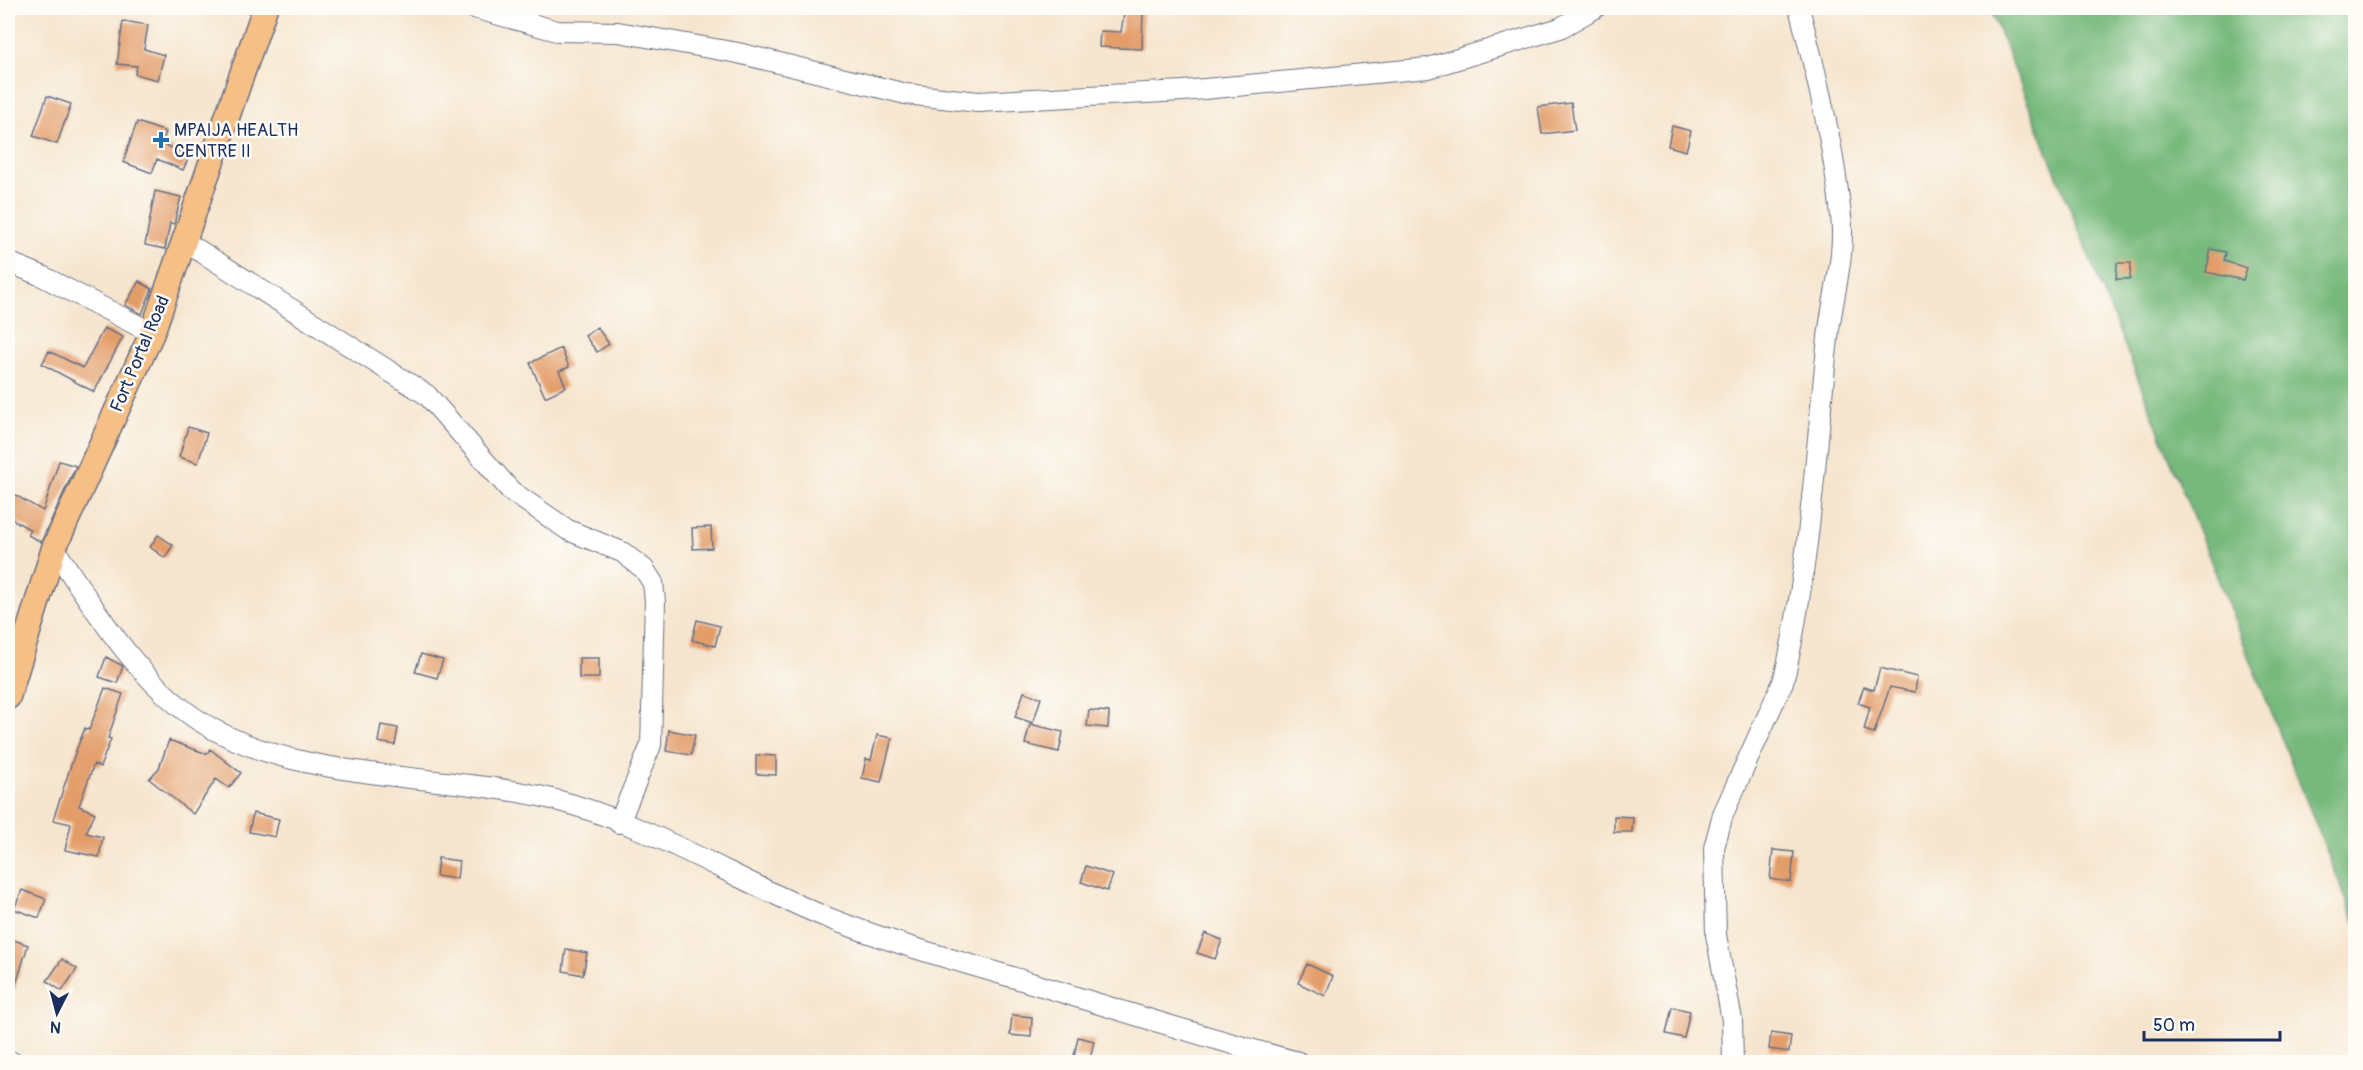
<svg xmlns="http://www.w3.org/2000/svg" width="2363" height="1070" font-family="Pangolin,sans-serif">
<rect width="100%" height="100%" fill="#fdfcf7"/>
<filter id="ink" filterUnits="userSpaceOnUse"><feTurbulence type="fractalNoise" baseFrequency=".0167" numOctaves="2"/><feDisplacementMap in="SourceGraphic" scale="12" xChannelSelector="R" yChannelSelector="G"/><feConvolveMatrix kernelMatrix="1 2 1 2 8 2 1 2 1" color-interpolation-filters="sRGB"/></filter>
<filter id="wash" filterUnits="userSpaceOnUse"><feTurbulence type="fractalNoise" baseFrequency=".008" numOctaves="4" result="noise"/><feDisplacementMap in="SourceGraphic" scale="24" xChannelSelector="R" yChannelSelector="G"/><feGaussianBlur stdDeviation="1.35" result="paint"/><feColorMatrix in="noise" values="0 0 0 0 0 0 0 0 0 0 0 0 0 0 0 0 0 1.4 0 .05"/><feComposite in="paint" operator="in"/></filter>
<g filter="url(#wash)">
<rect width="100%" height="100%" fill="#f6e5ce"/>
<path fill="#77b97c" stroke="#49746d" stroke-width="1.5" d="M1990,8H2355V922Z"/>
<g id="blocks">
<path fill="#e39d69" d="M1125,8H1143L1142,49L1099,47L1100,31L1121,32Z
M123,21L148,25L144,49L164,55L158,80L135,74L137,66L117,64Z
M47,96L71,104L57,144L33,136Z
M1571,103L1575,130L1542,134L1538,107Z
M137,122L166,132L162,144L190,155L183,170L157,159L152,173L123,162Z
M1672,126L1691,131L1686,151L1668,146Z
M155,191L181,197L174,224L170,223L165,249L145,245Z
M2211,249L2226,252L2224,261L2247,268L2243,280L2206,272Z
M2117,263H2131L2130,279H2116Z
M139,281L152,289L142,314L125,305Z
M597,327L609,344L597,352L585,336Z
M104,328L123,337L94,392L42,364L49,351L83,368Z
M561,348L569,367L559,371L566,387L545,397L530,363Z
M188,427L207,433L198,463L179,457Z
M59,461L76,466L41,542L28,535L31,530L8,517V491L43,511Z
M711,527L712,548L693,549L692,528Z
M158,535L173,545L165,558L150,547Z
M697,620L720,626L715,646L692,640Z
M421,654L443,660L437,678L415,672Z
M106,657L123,666L117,683L99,677Z
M579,658H599V678H579Z
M1880,668L1917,677L1915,692L1890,687L1874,733L1864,730L1870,707L1858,703L1864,687L1874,690Z
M105,688L123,694L108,738L111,739L100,767L94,764L79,806L95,813L86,833L103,837L99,857L65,850L71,824L53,820L74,756L85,728L89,730Z
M1024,692L1041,698L1033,723L1015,717Z
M1089,710L1109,712L1108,728L1087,726Z
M1030,724L1063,732L1059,752L1025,744Z
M381,725L398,728L395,745L378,742Z
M669,730L695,735L691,755L666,751Z
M877,735L892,738L881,782L862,778L866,759L871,760Z
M169,740L207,754L210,749L241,773L229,788L216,779L193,814L149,779L159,768Z
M756,755L776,756V775L756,774Z
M253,813L279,819L275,837L249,832Z
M1614,816L1633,817L1632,832H1614Z
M1773,850L1794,852L1791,882L1770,879Z
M438,858L459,861L457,879L436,876Z
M1086,866L1113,875L1107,891L1081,882Z
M22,890L46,899L39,918L14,909Z
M1205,933L1222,940L1215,959L1197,953Z
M8,938L28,945L11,1001L8,1000Z
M566,949L587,953L583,975L563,971Z
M62,959L77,969L62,991L47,981Z
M1307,964L1333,976L1325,996L1298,983Z
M1672,1007L1690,1011L1684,1038L1666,1034Z
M1012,1015L1032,1017L1031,1037L1010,1035Z
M1771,1033L1791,1036L1789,1052L1769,1049Z
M1078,1037L1094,1041L1090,1059L1074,1056Z"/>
</g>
</g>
<g filter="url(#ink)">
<use href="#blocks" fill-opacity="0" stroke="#686f85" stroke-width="1.5"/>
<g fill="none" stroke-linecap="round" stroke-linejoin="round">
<defs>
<path id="minor" d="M474,8L557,31L618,32L738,53L906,94L978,102L1183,91L1428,68L1560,28L1595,8
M184,241L427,395L511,491L568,530L622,552L644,569L653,583L655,601L651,745L619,823
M8,262L42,276L152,333
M54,548C92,606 140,684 201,722C298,783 440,772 552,799C649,823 734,880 826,917C891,943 959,961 1025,981C1116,1009 1206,1038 1298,1062
M8,1060L12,1062
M1733,1062L1732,1020L1716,935L1714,848L1723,814L1783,682L1787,666C1810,558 1816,447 1828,338C1832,299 1846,255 1841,216C1834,146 1817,75 1799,8"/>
<path id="major" d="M8,697L54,548L152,333L265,8"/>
</defs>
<use href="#minor" stroke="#686f85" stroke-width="22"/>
<use href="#major" stroke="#686f85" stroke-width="27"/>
<use href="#minor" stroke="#fff" stroke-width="20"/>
<use href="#major" stroke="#f5bf86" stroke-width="24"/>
</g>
</g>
<path fill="#1f6fb2" stroke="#fdfcf7" stroke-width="2" d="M158 131h6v6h6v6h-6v6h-6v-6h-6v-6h6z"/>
<g text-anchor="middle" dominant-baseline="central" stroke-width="5" stroke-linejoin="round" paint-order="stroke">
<g font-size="18" fill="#1b2f5e" stroke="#fdfcf7" text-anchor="start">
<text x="174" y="130">MPAIJA HEALTH<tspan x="174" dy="21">CENTRE II</tspan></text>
</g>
<g font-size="18" fill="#1b2f5e" stroke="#fdfcf7">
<text transform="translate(140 354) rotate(-67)">Fort Portal Road</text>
</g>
</g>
<rect width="2363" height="1070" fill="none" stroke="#fdfcf7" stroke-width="30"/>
<g transform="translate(57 1013) rotate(186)" stroke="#fdfcf7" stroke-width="4.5" paint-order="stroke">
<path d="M0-4.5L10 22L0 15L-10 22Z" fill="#1b2f5e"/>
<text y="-9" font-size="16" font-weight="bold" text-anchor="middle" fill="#1b2f5e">N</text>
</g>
<path d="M2144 1031v9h136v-9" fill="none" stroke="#1b2f5e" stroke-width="3"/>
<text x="2153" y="1031" font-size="18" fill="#1b2f5e" stroke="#fdfcf7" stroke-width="4.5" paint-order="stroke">50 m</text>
</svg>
